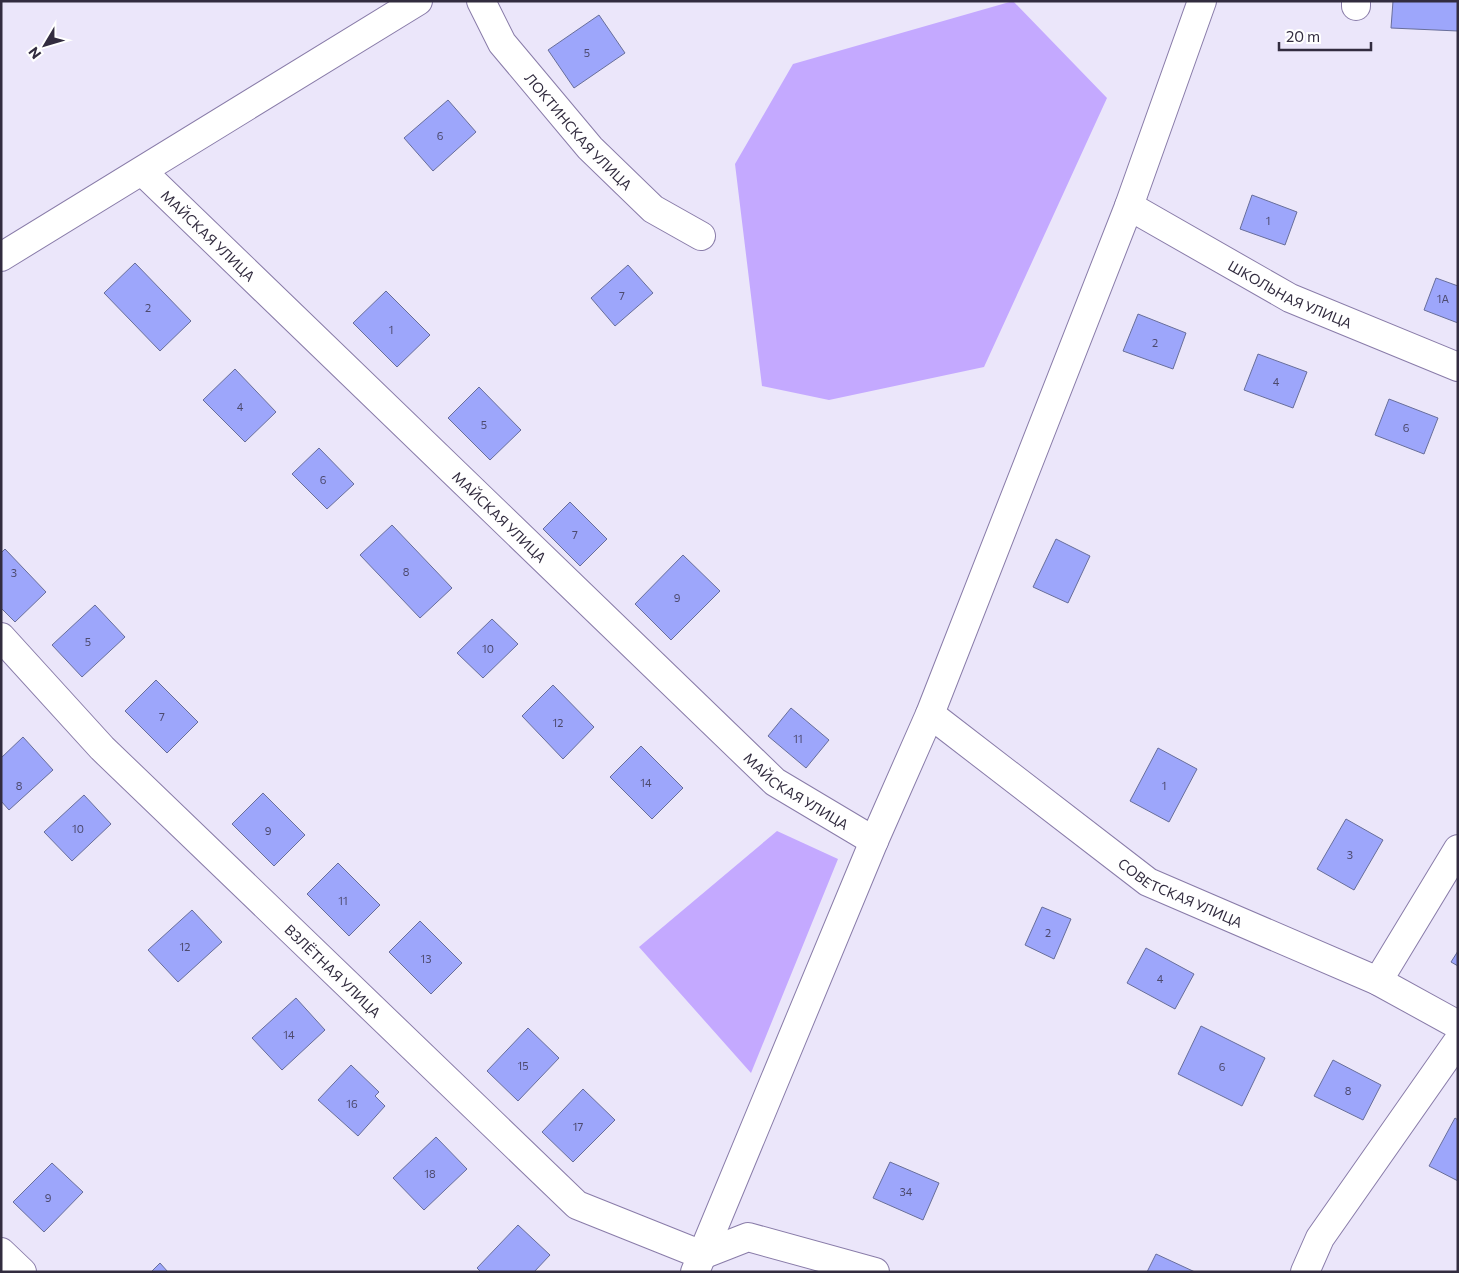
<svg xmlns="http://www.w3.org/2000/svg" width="1459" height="1273" font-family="Commissioner,sans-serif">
<rect width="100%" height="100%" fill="#ebe6fa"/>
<path fill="#c4a9ff" d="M1013,1L1107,98L984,367L829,400L762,386L735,164L793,64Z
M777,831L838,859L751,1073L639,947Z"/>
<path fill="#9da6fb" stroke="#686e9a" d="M1393,1H1458V31L1391,28Z
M599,15L625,53L574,88L548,50Z
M448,100L476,132L433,171L404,138Z
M1252,195L1297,212L1285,245L1240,229Z
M135,263L191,321L160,351L104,293Z
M628,265L653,293L615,326L591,298Z
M1436,278L1458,286V323L1424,310Z
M386,291L430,335L397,367L353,323Z
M1138,314L1186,333L1173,369L1123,351Z
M1258,354L1307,372L1293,408L1244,390Z
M235,369L276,412L245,442L203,400Z
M479,387L521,430L490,460L448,418Z
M1389,399L1438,418L1424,454L1375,435Z
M319,448L354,484L327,509L292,474Z
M570,502L607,539L580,566L543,529Z
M392,525L452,588L420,618L360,555Z
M1056,539L1090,556L1068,603L1033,587Z
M5,549L46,592L15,622L1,608V553Z
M683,555L720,591L671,640L635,604Z
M95,605L125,637L82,677L52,645Z
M492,619L518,644L483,678L457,653Z
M156,680L198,722L167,753L125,711Z
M553,685L594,727L563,759L522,716Z
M791,708L829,740L806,768L768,736Z
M23,737L53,770L9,810L1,801V758Z
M641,746L683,788L652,819L610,777Z
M1158,748L1197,769L1169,822L1130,801Z
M263,793L305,835L274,866L232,824Z
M84,795L111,824L72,861L44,832Z
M1346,819L1383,840L1354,890L1317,869Z
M338,863L380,905L349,936L307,894Z
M1042,907L1071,919L1054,959L1025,945Z
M192,910L222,942L178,982L148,950Z
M420,921L462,963L431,994L389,952Z
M1146,948L1194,974L1175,1009L1127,983Z
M1458,951V966L1451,962Z
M296,998L325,1030L282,1070L252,1038Z
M1201,1026L1265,1058L1242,1106L1178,1074Z
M528,1028L559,1058L518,1101L487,1071Z
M1333,1060L1381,1085L1363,1120L1314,1096Z
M351,1065L379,1092L375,1096L385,1106L358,1136L318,1100Z
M583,1089L615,1120L573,1162L542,1132Z
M1455,1118L1458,1120V1181L1429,1166Z
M436,1137L467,1169L424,1210L393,1178Z
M890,1162L939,1183L923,1220L873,1198Z
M52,1163L83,1192L44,1232L13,1202Z
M518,1225L550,1255L534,1272H481L477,1268Z
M1156,1254L1195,1272H1147Z
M160,1263L168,1272H151Z"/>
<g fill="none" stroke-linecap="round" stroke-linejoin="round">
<defs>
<g id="minor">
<path id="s1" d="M481,1L502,43L590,148L653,209L701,236"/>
<path d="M1356,6V1"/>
<path id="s2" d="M143,172L775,782L874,841"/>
<path id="s3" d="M1129,206L1290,298L1458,367"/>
<path id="s4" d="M1,637L102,748L577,1205L702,1255L748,1237L875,1272"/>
<path id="s5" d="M930,714L1148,882L1378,981L1458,1025"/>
<path d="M1378,981L1458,849"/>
<path d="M1,1252L22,1272"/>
<path d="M695,1272L874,841L930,714L1129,206L1202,1"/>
<path d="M1305,1272L1320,1238L1458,1041"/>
</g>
<path id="tertiary" d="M1,257L418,1"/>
</defs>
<use href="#minor" stroke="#897ca9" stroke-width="30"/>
<use href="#tertiary" stroke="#897ca9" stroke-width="30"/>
<use href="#minor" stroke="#fff" stroke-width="28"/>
<use href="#tertiary" stroke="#fff" stroke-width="28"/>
</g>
<g text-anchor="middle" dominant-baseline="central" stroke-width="4.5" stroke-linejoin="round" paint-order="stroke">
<g font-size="11" fill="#4d4a6e">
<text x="587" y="52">5</text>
<text x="440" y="135">6</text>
<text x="1268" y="220">1</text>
<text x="622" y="295">7</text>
<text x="1443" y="298">1А</text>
<text x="148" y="307">2</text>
<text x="391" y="329">1</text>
<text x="1155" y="342">2</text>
<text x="1276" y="381">4</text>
<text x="240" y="406">4</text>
<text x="484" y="424">5</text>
<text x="1406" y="427">6</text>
<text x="323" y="479">6</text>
<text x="575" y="534">7</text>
<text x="406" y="571">8</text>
<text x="14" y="572">3</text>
<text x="677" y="597">9</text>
<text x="88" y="641">5</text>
<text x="488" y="648">10</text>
<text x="162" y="716">7</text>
<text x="558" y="722">12</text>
<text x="798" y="738">11</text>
<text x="646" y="782">14</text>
<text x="19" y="785">8</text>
<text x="1164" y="785">1</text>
<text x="78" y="828">10</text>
<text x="268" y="830">9</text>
<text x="1350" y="854">3</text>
<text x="343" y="900">11</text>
<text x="1048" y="932">2</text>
<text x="185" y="946">12</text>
<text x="426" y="958">13</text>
<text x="1160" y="978">4</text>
<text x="289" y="1034">14</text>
<text x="523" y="1065">15</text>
<text x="1222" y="1066">6</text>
<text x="1348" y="1090">8</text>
<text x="352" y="1103">16</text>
<text x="578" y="1126">17</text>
<text x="430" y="1173">18</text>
<text x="906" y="1191">34</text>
<text x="48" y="1197">9</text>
</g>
<g font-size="14" fill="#322c3f" stroke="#fff">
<text stroke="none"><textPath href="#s1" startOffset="164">ЛОКТИНСКАЯ УЛИЦА</textPath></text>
<text stroke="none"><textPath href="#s2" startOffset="91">МАЙСКАЯ УЛИЦА</textPath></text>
<text stroke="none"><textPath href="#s3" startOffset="184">ШКОЛЬНАЯ УЛИЦА</textPath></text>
<text stroke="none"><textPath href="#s2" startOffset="496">МАЙСКАЯ УЛИЦА</textPath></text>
<text stroke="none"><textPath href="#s2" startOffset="901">МАЙСКАЯ УЛИЦА</textPath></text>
<text stroke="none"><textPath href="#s5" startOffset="309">СОВЕТСКАЯ УЛИЦА</textPath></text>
<text stroke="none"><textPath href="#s4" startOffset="471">ВЗЛЁТНАЯ УЛИЦА</textPath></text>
</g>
</g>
<rect width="1459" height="1273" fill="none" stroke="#322c3f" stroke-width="5"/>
<g transform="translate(45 45) rotate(232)" stroke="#ffffff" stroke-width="4" paint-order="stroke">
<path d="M0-4L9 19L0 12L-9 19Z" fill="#322c3f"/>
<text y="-8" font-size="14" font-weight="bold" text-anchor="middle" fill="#322c3f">N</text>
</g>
<path d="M1279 42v8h92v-8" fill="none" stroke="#322c3f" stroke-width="2.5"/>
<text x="1286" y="42" font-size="15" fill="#322c3f" stroke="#ffffff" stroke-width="4" paint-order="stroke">20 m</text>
</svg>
